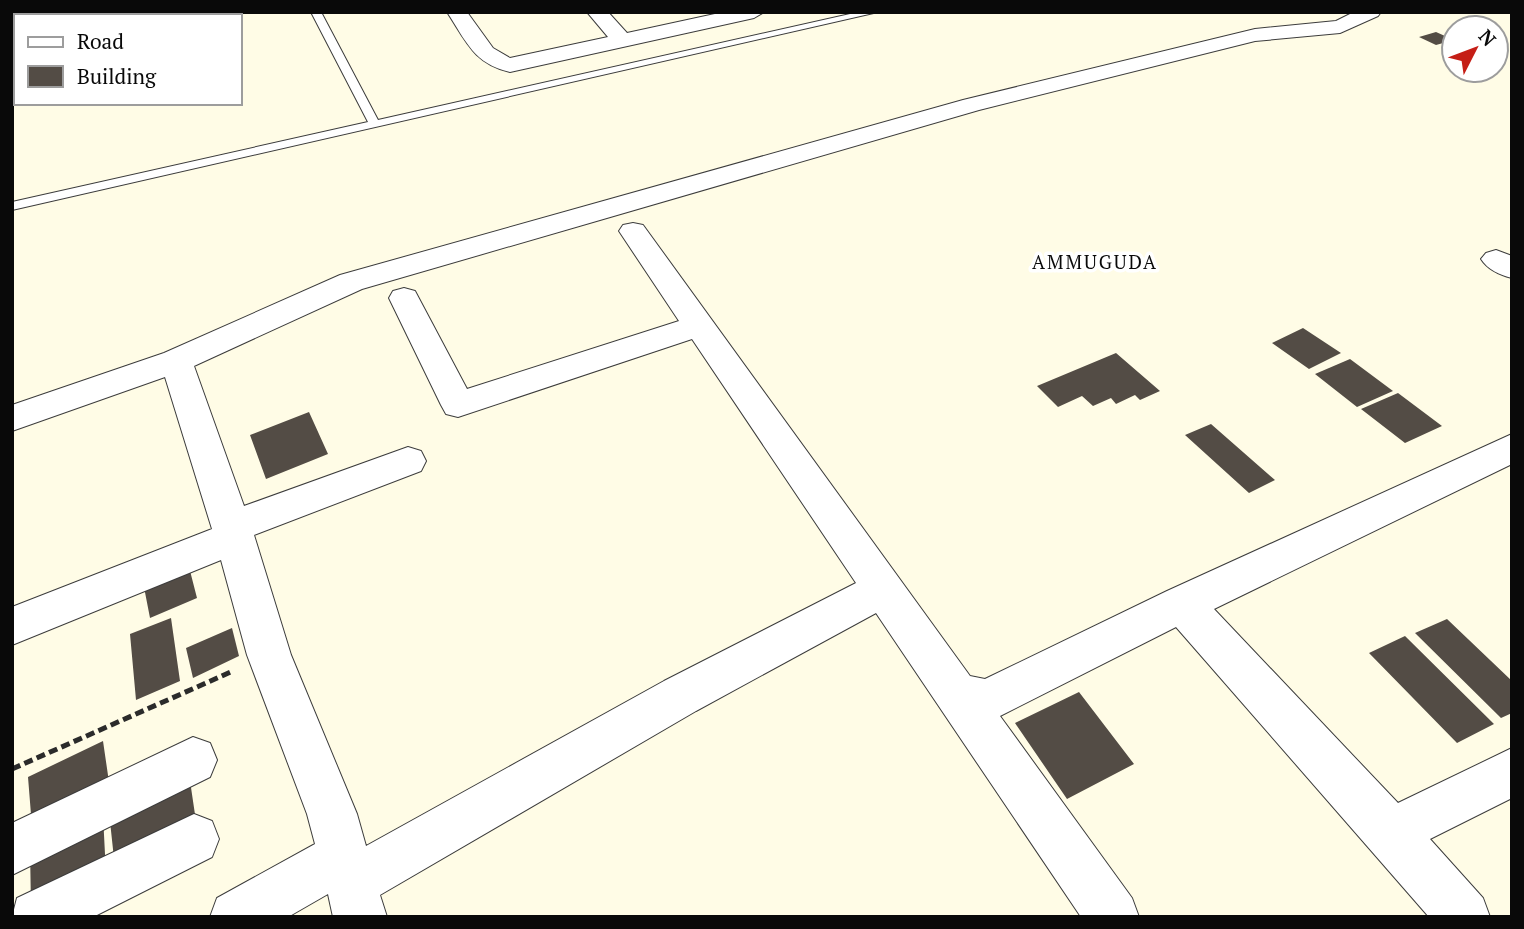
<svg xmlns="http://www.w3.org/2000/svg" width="1524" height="929" font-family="'PT Serif',serif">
<rect width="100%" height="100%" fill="#fffce6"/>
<path fill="#534c45" d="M1436,32L1454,40L1436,45L1419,37Z
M1303,328L1341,353L1309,369L1272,343Z
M1116,353L1160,391L1140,400L1135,395L1116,404L1111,398L1093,406L1082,396L1058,407L1037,386Z
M1350,359L1393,391L1357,407L1315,374Z
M1398,393L1442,426L1405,443L1361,409Z
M309,412L328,454L266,479L250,435Z
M1211,424L1275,480L1249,493L1185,435Z
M188,563L197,598L150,618L143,582Z
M171,618L180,681L136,700L130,634Z
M1447,619L1512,681V713L1501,718L1415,633Z
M232,628L239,656L193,678L186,648Z
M1405,636L1494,724L1457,743L1369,653Z
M1079,692L1134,764L1067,799L1015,723Z
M103,741L110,789L32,827L28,777Z
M189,774L197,828L115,868L109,812Z
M103,815L106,874L31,909L30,848Z"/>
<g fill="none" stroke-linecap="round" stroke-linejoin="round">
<defs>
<path id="lane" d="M32,12H55L45,16H22Z
M311,12H321L378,120L859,12H878L12,210V202L368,122Z"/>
<path id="street" d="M447,12H467L493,48L510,58L608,37L587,12H608L627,33L724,12H764L754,18L510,72C474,64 466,41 447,12Z
M1354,12H1381L1378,16L1340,33L1255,41L979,110L362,289L194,366L244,506L408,447L421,451L426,461L421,471L254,535L291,655L357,814L366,846L664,681L856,583L692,339L458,417L446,414L441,405L389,298L393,291L404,288L415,291L467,389L679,321L619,231L623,225L633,223L643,225L970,676L985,679L1167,591L1512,434V464L1214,609L1398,803L1512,748V798L1430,839L1483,898L1490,917H1429L1176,627L1000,716L1132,898L1139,917H1081L876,613L696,711L380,895L387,917H333L328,894L288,917H210L217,898L315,844L307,814L247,655L221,560L12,645V607L212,529L165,377L12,431V405L164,353L340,275L963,100L1255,29L1336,21Z
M1496,250L1512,256V278C1500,275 1488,270 1481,259L1486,253Z
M193,737L210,743L217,760L210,777L12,875V823Z
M194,814L212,821L219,839L212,857L93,917H12L17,898Z"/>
</defs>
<use href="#lane" stroke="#3c3c3c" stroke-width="2"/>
<use href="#street" stroke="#3c3c3c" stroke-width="2"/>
<path stroke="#2b2b2b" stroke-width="5" stroke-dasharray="9 4.5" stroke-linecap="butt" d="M12,769L233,671"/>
<use href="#lane" fill="#fff" fill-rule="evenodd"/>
<use href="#street" fill="#fff" fill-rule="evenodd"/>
</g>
<g text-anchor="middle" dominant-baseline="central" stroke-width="7" stroke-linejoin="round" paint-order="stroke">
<g font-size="19" letter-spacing="2" fill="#090909" stroke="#fff">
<text x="1095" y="261">AMMUGUDA</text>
</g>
</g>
<rect width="1524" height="929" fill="none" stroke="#090909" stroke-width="28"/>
<rect x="14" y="14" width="228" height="91" fill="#ffffff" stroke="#9d9d9d" stroke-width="2"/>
<rect x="28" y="37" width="35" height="10" fill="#ffffff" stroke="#9d9d9d" stroke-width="2"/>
<text x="77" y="49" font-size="21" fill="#090909">Road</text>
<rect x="28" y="66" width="35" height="21" fill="#534c45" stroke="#9d9d9d" stroke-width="2"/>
<text x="77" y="84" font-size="21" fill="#090909">Building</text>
<g transform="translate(1475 49) rotate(48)"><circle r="33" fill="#ffffff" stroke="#9d9d9d" stroke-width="2"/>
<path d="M0-5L12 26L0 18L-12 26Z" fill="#c51e16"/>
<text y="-10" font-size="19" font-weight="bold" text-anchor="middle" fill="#090909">N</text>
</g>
</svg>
